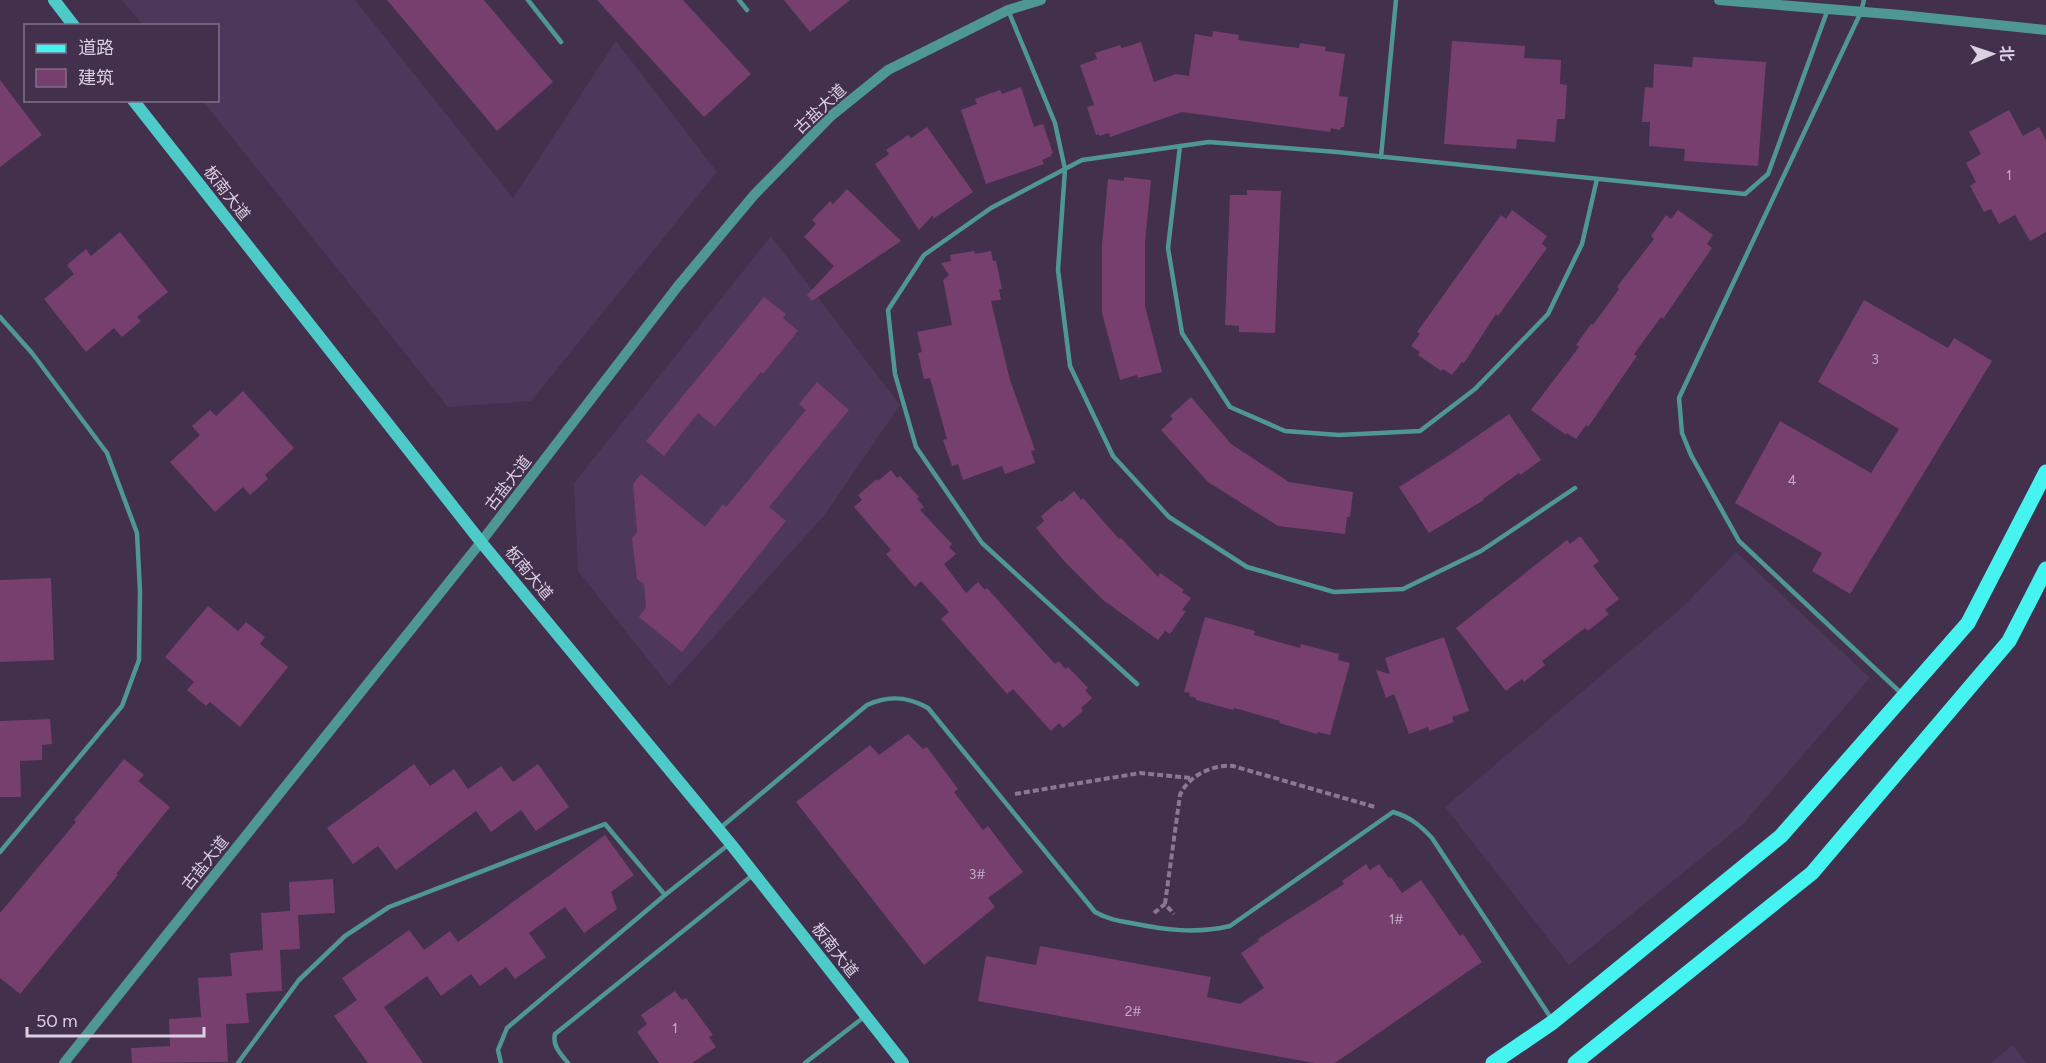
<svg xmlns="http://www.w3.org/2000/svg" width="2046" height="1063" font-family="Figtree,'Noto Sans SC',sans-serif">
<rect width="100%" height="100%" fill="#43304d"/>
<path fill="#4d375a" d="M122,0H355L513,198L616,41L717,172L531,401L448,407L203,101L218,100V26L143,25Z
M771,236L900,405L824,516L669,686L578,571L574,483Z
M1736,552L1870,678L1742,825L1569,965L1445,807L1685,605Z
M2013,1045L2026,1063H1991Z"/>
<path fill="#763f6e" d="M387,0H484L553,82L497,131Z
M597,0H683L751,74L704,117Z
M784,0H850L810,32Z
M1213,31L1239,35L1238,40L1282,46L1299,48L1300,43L1326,47L1325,51L1345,54L1339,96L1348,97L1344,127H1341L1340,130L1331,128L1330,132L1182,112L1110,137L1109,133L1099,136V134L1096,135L1087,107L1094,105L1080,65L1097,59L1095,53L1120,45L1122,48L1141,42L1154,82L1176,74L1189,76L1195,34L1212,37Z
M1452,41L1525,46L1524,58L1561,60L1560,84L1567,85L1565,119H1557L1555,142L1517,139L1516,149L1444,144Z
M1693,57L1766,62L1758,166L1684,161L1685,149L1649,146L1650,122H1642L1645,87L1653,88L1654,64L1692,67Z
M0,80L42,135L0,167Z
M1021,87L1034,127L1043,124L1053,153L1051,154V156L1042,160L1044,164L986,184L961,110L977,104L975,99L1000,90L1002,94Z
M2009,110L2023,136L2039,127L2046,140V232L2030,241L2015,215L1999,224L1991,209L1984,212L1970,186L1976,182L1966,163L1981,154L1969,132Z
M927,127L973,192L933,219V215L919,230L875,164L889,154L886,150L908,135L911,138Z
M1124,177L1151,180L1145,243V306L1162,372L1138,378L1137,375L1120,380L1102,313V245L1108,179L1124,181Z
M847,189L901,241L812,301L807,295L834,266L804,237L816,224L812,220L830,201L833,204Z
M1247,190L1281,191L1275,333L1239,332V326L1225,325L1230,195H1247Z
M1512,210L1547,236L1542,244L1547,248L1498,316L1496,314L1464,363L1462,362L1452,375L1443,369L1441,371L1418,355L1420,352L1411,346L1420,334L1417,332L1501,215L1506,219Z
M1678,210L1713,235L1707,244L1712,248L1663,319L1661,317L1634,354L1637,356L1588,427L1586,425L1576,439L1567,433L1566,435L1531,410L1579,347L1576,345L1591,324L1593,325L1619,289L1617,287L1654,239L1651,236L1666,215L1671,219Z
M120,232L168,292L137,317L141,321L122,337L114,328L86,352L44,299L74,274L67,265L86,249L91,256Z
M974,251L975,254L991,251L993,261H996L1002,289H999L1001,300L991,301L1010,380L1035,450L1031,451L1035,463L1005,474L1002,466L963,480L958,464L952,466L943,440L947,439L930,378L924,379L918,353L922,352L917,332L952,325L943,280L949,275L941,263L951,261L950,255Z
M764,297L786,314L783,318L798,331L763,374L761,372L715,427L698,413L664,456L646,441Z
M1864,300L1948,348L1954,338L1992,361L1850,594L1812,571L1822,553L1735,503L1780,421L1871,473L1899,429L1818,382Z
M817,382L849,410L769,507L786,521L682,652L639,617L646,607L644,584L637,579L632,538L637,532L633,484L641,474L705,527L723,504L726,507L806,410L799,404Z
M243,391L294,448L265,475L268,479L250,495L243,487L215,512L170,462L200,435L192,426L210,410L216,416Z
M1191,397L1231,444L1289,482L1353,492L1350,517H1347L1345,534L1278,526L1208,482L1161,430L1173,419L1170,416Z
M1509,414L1541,460L1520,475L1519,473L1483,499L1484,500L1429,533L1399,487L1451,454Z
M891,470L897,478L900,476L919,497L917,499L924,507L920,510L952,544L949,547L956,554L944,564L966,593L978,582L985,590L987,588L1055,664L1059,661L1065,669L1068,667L1088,688L1085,690L1092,698L1081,708L1083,711L1063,728L1059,723L1051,731L1013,689L1007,694L941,619L949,612L921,581L915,587L886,554L891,550L854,507L862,500L858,495L877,479L878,481Z
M1074,491L1081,500L1083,498L1119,539L1121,538L1158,577L1160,573L1184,590L1182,592L1191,598L1182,610L1186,611L1170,634L1165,631L1158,640L1103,600L1065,562L1036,528L1044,521L1041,516L1060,500L1061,502Z
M1579,537H1581L1599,561L1593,566L1619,599L1605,610L1609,614L1588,631L1585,628L1542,661L1545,665L1524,682L1522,679L1506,691L1456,628L1567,540L1570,544Z
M51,578L54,660L0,662V580Z
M208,606L238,631L246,622L265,637L260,644L288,667L240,727L210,702L206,706L187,690L194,682L165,657Z
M1205,617L1255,631L1254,635L1300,648L1301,644L1339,654L1338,660L1350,663L1330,735L1318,732L1317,734L1279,723L1280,721L1245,711L1234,708L1233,710L1196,700V698L1189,696L1190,693L1184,692Z
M1444,637L1469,711L1452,717L1454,722L1429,731L1428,727L1409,734L1394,694L1386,698L1376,670L1390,674L1385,658Z
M50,719L52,744L42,745V760L20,761L21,797H0V721Z
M908,734L923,749L927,747L958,789L954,792L983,830L988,826L1023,872L988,898L995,907L924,965L796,802L870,745L879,755Z
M124,759L144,775L138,781L170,807L116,874L118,875L20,994L0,978V913L76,822L74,820Z
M414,764L430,786L454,769L468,789L501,766L513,782L538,764L569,807L536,831L521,810L491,832L476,811L396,870L378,846L353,864L327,828Z
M605,835L634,875L611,892L617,909L584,933L565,907L529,933L546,957L515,979L506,967L480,986L471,974L441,996L427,976L384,1007L423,1063H368L334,1016L357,1000L342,978L409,930L424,950L450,931L458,942Z
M1366,864L1370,870L1379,864L1389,878L1391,877L1402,893L1421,880L1460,936L1463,934L1482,962L1335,1063H1314L978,1001L986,956L1036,965L1040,946L1211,977L1207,997L1240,1004L1264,988L1241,953L1259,941L1258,939L1344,884L1342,881Z
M333,879L335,913L298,915L300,949L280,950L282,991L246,993L249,1023L226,1024L228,1062L132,1063L131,1048L170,1046L169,1019L201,1017L198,978L232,976L230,953L263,950L261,913L290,911L289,882Z
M675,991L682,1000L686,998L713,1035L709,1037L716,1047L692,1063H659L637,1032L647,1024L641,1015Z"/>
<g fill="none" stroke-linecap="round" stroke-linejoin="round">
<path stroke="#887991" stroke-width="4" stroke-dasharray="6 3" stroke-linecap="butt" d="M1015,794L1140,773L1191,778
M1165,904L1180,795C1188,776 1213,764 1233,766L1375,807
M1154,913L1165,904L1174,914"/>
<path stroke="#4f9794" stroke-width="4.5" d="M528,0L561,42
M739,0L747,10
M1864,0L1861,12L1679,398L1682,433L1691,455L1739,541L1901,693
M1008,10L1055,123L1065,169L1058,270L1070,366L1113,456L1169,517L1247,567L1334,592L1403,589L1481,551L1575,488
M1180,146L1168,248L1182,333L1230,407L1285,431L1339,435L1420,431L1475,389L1548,314L1582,244L1597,179
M1381,157L1396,0
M0,317L32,353L107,453L137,533L140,591L139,660L122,706L0,852
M1137,684L982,543L916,447L895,374L888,310L924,255L991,208L1082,160L1209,142L1337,152L1745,194L1768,174L1828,9
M719,829L867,705C888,695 907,696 928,708L1095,912C1107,919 1119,921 1131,923C1165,930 1196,934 1230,926L1393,812C1410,817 1420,825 1432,838L1553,1021
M238,1063L299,980L345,936L389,907L605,824L665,895
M501,1063L498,1050L507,1028L665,895L728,845
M568,1063C561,1054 552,1046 555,1034L754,874
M805,1063L864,1017"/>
<path stroke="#4f9794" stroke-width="10" d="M1719,0L1901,15L2046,30
M64,1063L481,542L678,286L754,195L831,116L888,70L1008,10L1041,0"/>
<path stroke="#4ecbc8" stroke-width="12" d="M54,0L74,26
M133,100L481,542L730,843L903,1063"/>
<path stroke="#45f4f0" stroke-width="15" d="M1493,1063L1553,1022L1781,836L1968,623L2046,472
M1575,1063L1812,873L2009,641L2046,569"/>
</g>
<g text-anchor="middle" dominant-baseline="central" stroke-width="4.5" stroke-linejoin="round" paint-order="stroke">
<g font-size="14" fill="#c2acc5">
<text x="2009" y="175">1</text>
<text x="1875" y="359">3</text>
<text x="1792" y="480">4</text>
<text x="977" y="874">3#</text>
<text x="1396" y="919">1#</text>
<text x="1133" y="1011">2#</text>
<text x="675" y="1028">1</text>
</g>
<g font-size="16" fill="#dbd0e2" stroke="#43304d">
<text transform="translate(820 109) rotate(-43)">古盐大道</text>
<text transform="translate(227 193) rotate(52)">板南大道</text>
<text transform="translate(508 483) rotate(-52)">古盐大道</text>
<text transform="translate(529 573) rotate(50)">板南大道</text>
<text transform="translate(205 863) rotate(-51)">古盐大道</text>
<text transform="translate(835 950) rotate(52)">板南大道</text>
</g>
</g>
<rect x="24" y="24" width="195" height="78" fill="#43304d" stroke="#807089" stroke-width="1.5"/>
<rect x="36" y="44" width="30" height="9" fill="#45f4f0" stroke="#807089" stroke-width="1.5"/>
<text x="78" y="54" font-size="18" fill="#dbd0e2">道路</text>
<rect x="36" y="69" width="30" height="18" fill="#763f6e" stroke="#807089" stroke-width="1.5"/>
<text x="78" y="84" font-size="18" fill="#dbd0e2">建筑</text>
<g transform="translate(1992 54) rotate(88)" stroke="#43304d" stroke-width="4.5" paint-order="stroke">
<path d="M0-4.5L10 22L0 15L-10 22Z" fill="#dbd0e2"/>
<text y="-9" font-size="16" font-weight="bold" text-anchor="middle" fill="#dbd0e2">北</text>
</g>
<path d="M27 1027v9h177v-9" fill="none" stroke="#dbd0e2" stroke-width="3"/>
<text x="36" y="1027" font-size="18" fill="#dbd0e2" stroke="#43304d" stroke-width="4.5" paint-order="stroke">50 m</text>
</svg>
